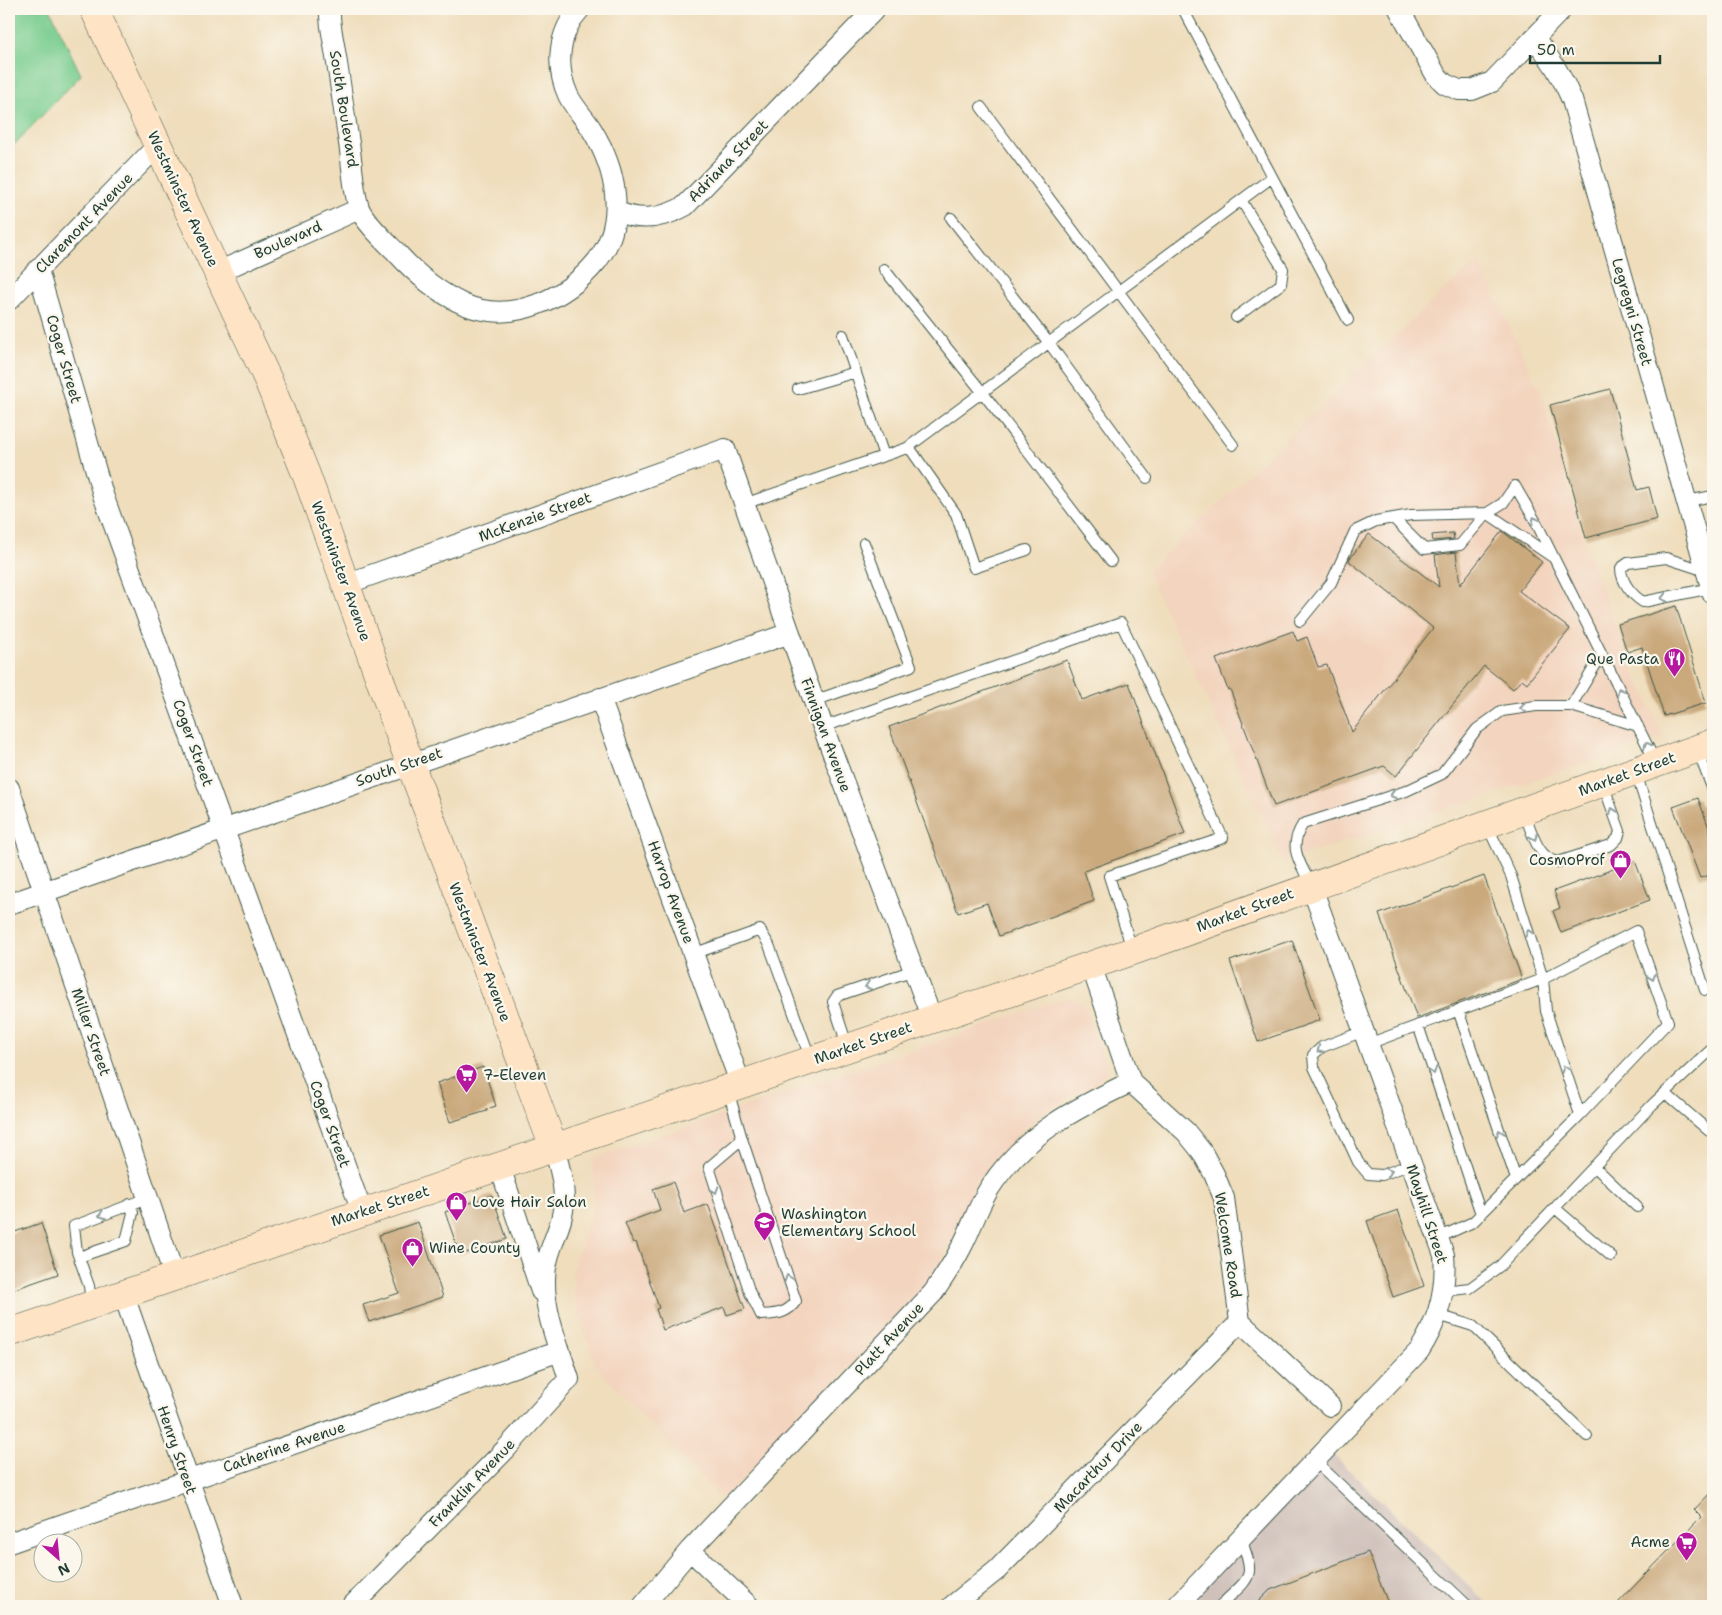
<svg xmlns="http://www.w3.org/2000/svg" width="1722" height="1615" font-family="'Shantell Sans',sans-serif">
<rect width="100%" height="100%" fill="#fbf7ec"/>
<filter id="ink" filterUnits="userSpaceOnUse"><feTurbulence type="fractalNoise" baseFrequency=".02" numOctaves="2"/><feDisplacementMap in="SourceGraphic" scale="10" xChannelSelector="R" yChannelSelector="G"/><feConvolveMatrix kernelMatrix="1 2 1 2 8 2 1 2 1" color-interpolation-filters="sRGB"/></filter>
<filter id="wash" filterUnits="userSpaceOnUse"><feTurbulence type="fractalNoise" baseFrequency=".0096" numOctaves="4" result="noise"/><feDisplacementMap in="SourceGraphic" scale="20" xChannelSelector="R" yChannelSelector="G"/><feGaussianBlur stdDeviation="1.12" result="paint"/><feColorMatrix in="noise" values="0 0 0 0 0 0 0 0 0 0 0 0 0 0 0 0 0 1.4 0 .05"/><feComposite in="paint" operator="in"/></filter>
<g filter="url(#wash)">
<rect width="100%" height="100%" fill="#efddbb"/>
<path fill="#f3d4be" d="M1479,261L1542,396L1584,540L1627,656L1664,737L1283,862L1147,571L1445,289Z
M1072,998L1086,1006L1107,1072L1098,1083L1068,1098L1026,1127L978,1179L944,1256L931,1281L723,1500L596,1367L574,1297L572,1271L594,1203L593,1159L1058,1000Z"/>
<path fill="#cfc0ba" d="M1324,1446L1490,1606H1175Z"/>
<path fill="#79cd90" stroke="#4c8562" d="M9,9H50L81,75L9,150Z"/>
<g id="blocks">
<path fill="#caa97d" d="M1610,389L1637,490L1649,487L1657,519L1586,538L1550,405Z
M1502,531L1542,562L1519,591L1570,629L1527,683L1522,679L1513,689L1484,666L1396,776L1384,766L1274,806L1230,689L1228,690L1216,659L1293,631L1297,641L1307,637L1318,667L1327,665L1352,732L1433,628L1349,561L1350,558L1369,534L1439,587L1435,555L1456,552L1460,585Z
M1453,533L1454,539L1433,541L1432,535Z
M1676,606L1706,703L1664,716L1642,647L1627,652L1618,624Z
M1067,660L1082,700L1129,683L1185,834L1084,871L1094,901L999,936L987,903L958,913L889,727Z
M1698,798L1713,839V874L1700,878L1673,807Z
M1635,861L1650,900L1561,933L1553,911L1560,908L1554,891Z
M1484,876L1522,979L1417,1018L1379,914Z
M1292,940L1320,1020L1258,1042L1230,961Z
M483,1067L496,1106L487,1109V1111L450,1122L437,1083Z
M673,1182L684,1213L708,1204L745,1309L727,1315L724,1307L663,1330L656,1309L659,1308L636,1242L633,1243L625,1223L660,1210L653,1189Z
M492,1195L507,1239L460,1255L445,1212Z
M1398,1210L1424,1286L1393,1297L1367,1221Z
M418,1222L443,1297L369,1322L363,1305L399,1293L379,1235Z
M41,1223L58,1274L9,1291V1234Z
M1713,1490V1606H1615L1701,1517L1694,1510Z
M1368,1552L1389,1606H1254L1270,1590Z"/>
</g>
</g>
<g filter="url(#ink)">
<use href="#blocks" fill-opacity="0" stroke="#3e5548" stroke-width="1"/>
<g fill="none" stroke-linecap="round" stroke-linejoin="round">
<defs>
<path id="lane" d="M1183,9L1348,320
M981,107L1233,445
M951,218L1049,343L1147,478
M884,269L983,393L1111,561
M1236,317L1281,284L1283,269L1241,200
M843,335L884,456
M798,389L856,372
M909,447L956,514L974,568L1027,550
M1687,501L1713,496
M744,504L907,448L1271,178
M1393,518L1424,549L1460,545L1487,513L1503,503L1515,486L1536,522L1655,761
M1706,571L1666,558L1628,563L1621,568C1621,582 1632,595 1643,602L1711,588
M1300,621L1331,583L1355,531L1376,521L1411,515L1487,513L1551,556
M814,701L911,666L864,543
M1571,706L1601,656
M823,727L1121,623L1223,838L1109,876L1132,949
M1697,749L1713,790
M1636,773L1705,990
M1524,812C1531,829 1537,859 1558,862L1611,845L1618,838L1620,831L1603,784
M1487,825L1511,876L1543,979L1546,1011L1580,1115
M1311,885C1300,862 1287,848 1303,824L1406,791L1442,774L1477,729L1502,711L1536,706H1571L1638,726
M693,954L760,930L769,945L811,1060
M1458,1010L1516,1179
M1418,1025L1481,1214
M1364,1031L1322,1047L1313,1055L1314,1067L1358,1162L1368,1174L1382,1175L1411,1164
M1368,1044L1543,979L1636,931L1668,1022L1580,1115L1473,1222L1438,1238
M848,1048L833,1002L837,996L914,970
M728,1090L742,1139L796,1301C787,1314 776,1314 761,1315L750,1293L709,1167L742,1139
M1665,1093L1709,1131
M1594,1166L1637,1207
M1555,1208L1611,1256
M79,1257L126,1241L133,1213L130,1204
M1443,1291L1470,1288L1500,1266L1652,1105L1713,1048
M91,1303L89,1286L77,1252L74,1226L148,1198
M1438,1315L1473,1326L1587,1436
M1315,1461L1468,1606
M1220,1606C1249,1577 1257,1580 1241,1539"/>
<path id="street" d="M330,9C329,22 333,37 335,51C340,81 344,112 349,143C352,162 353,190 359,208C364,221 386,242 396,252C415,273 437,292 463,304C511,325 566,299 597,261C628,221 616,169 592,130C585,118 574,108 568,95C555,66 558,32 580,9
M1399,9L1436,75L1445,84L1459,90H1472L1492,82L1562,9
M1534,38C1551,58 1562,76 1572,100L1713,594
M616,211C640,222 662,219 685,206L875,9
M38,270L103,495L362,1212
M218,272L359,209
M9,300L158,145
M346,584L725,449L823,727L932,1019
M600,698L741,1085
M9,788L174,1275
M9,904L790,633
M1091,965L1131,1082L1186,1132L1202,1152L1214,1174L1224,1198L1240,1322L1330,1406
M500,1167L541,1291
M123,1293L233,1606
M9,1543L560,1351
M690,1550L749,1606
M352,1606L505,1450L569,1379C559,1347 544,1314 545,1279C545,1258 555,1240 561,1220C568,1195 561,1172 554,1148
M643,1606L690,1550L933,1293C945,1276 956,1259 965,1240C973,1223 979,1205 989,1189C1023,1135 1076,1108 1131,1082
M952,1606L997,1570L1240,1322
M1177,1606L1419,1351C1438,1322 1447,1290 1444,1255L1311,885"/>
<path id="secondary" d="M94,9L268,380L306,474L410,763L554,1148
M9,1333L1133,951L1713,743"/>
</defs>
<use href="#lane" stroke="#3e5548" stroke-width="12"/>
<use href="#street" stroke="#3e5548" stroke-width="22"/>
<use href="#secondary" stroke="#3e5548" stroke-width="29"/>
<use href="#lane" stroke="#fff" stroke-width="10"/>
<use href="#street" stroke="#fff" stroke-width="20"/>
<use href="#secondary" stroke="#fee4c5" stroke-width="28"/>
</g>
<defs><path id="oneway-chevron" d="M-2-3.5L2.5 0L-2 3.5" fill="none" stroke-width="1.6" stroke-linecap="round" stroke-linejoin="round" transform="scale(1.25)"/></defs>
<g stroke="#8f9e9a">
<use href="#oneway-chevron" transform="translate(1535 520) rotate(-118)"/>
<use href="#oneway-chevron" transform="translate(1664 598) rotate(167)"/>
<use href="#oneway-chevron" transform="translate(1620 691) rotate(-118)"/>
<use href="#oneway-chevron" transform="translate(1523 708) rotate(173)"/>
<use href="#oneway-chevron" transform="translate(1647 745) rotate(-116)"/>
<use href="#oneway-chevron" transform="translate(1393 795) rotate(163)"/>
<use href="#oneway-chevron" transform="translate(1613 811) rotate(-110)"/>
<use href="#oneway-chevron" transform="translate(1534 837) rotate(66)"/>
<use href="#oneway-chevron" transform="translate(1529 933) rotate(-107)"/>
<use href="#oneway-chevron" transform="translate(1652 977) rotate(71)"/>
<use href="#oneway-chevron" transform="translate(868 986) rotate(161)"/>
<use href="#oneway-chevron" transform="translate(1320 1050) rotate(141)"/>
<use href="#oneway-chevron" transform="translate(1565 1069) rotate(-108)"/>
<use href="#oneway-chevron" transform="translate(1433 1071) rotate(71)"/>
<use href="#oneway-chevron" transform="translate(1500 1133) rotate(-109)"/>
<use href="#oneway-chevron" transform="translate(1389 1172) rotate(-18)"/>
<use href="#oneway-chevron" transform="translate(715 1190) rotate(71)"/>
<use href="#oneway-chevron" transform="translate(102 1215) rotate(159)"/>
<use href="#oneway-chevron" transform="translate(788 1278) rotate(-108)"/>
</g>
</g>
<defs>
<symbol id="restaurant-pin" viewBox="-11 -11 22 30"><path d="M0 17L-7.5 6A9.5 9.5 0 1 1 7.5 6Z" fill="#b5179e" stroke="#fbf7ec"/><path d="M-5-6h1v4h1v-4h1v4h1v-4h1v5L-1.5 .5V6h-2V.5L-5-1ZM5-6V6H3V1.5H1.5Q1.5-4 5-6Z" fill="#fff"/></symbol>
<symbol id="shop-pin" viewBox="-11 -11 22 30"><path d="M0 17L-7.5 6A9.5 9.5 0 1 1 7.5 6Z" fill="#b5179e" stroke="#fbf7ec"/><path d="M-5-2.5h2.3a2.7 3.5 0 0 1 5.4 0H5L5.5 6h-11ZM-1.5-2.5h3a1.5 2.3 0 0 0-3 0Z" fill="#fff"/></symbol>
<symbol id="supermarket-pin" viewBox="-11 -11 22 30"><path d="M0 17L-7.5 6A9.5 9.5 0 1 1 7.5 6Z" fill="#b5179e" stroke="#fbf7ec"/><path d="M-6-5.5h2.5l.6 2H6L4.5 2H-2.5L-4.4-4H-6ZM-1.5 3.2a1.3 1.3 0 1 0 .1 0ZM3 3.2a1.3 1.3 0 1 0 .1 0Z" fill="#fff"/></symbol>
<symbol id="school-pin" viewBox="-11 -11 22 30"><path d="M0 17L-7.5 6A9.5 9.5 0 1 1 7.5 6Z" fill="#b5179e" stroke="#fbf7ec"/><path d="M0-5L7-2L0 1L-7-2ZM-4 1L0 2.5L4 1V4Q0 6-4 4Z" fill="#fff"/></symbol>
</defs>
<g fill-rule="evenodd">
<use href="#restaurant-pin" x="1662" y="646" width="25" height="34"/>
<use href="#shop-pin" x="1608" y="848" width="25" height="34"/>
<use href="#supermarket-pin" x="454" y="1062" width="25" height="34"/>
<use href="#shop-pin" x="444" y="1190" width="25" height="34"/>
<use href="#school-pin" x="752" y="1210" width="25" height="34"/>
<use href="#shop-pin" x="400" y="1236" width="25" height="34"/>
<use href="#supermarket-pin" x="1674" y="1530" width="25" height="34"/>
</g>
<g text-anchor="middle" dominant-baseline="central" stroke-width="4.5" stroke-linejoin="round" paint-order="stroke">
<g font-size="15" fill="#1f3d34" stroke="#fbf7ec">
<text transform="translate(344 109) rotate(81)">South Boulevard</text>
<text transform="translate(728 161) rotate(-46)">Adriana Street</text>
<text transform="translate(183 199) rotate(65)">Westminster Avenue</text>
<text transform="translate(84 223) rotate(-46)">Claremont Avenue</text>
<text transform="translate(288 240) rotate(-24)">Boulevard</text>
<text transform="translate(1632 312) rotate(74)">Legregni Street</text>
<text transform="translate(64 359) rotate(74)">Coger Street</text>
<text transform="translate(535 517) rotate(-20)">McKenzie Street</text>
<text transform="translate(341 571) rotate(70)">Westminster Avenue</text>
<text transform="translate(826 735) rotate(70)">Finnigan Avenue</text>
<text transform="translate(193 743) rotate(70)">Coger Street</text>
<text transform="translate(399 767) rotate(-19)">South Street</text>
<text transform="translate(1627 774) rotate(-20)">Market Street</text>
<text transform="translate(671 892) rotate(70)">Harrop Avenue</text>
<text transform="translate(1245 910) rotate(-20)">Market Street</text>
<text transform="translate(480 952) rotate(69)">Westminster Avenue</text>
<text transform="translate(91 1032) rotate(71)">Miller Street</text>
<text transform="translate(863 1043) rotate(-19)">Market Street</text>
<text transform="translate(330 1124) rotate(70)">Coger Street</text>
<text transform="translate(380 1206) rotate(-18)">Market Street</text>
<text transform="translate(1427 1214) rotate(72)">Mayhill Street</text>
<text transform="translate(1228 1245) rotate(81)">Welcome Road</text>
<text transform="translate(889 1339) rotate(-47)">Platt Avenue</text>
<text transform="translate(284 1447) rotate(-19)">Catherine Avenue</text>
<text transform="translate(177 1450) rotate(71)">Henry Street</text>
<text transform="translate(1098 1467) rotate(-46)">Macarthur Drive</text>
<text transform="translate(472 1483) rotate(-46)">Franklin Avenue</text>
</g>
<g font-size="15" fill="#1f3d34" stroke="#fbf7ec" text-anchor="start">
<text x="1659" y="659" text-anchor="end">Que Pasta</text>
<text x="1605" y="860" text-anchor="end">CosmoProf</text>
<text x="483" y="1075">7-Eleven</text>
<text x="472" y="1202">Love Hair Salon</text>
<text x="781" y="1214">Washington<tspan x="781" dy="17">Elementary School</tspan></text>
<text x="429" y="1248">Wine County</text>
<text x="1670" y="1542" text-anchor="end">Acme</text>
</g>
</g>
<rect width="1722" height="1615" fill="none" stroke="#fbf7ec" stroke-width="30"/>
<g transform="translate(58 1558) rotate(153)"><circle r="24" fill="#fbf7ec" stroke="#a3ada2"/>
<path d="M0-4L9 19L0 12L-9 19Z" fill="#b5179e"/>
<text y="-8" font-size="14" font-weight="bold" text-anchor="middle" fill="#1f3d34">N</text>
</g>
<path d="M1530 55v8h130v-8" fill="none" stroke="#1f3d34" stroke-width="2.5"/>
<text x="1537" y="55" font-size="15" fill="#1f3d34" stroke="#fbf7ec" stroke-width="4" paint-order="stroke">50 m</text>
</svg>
